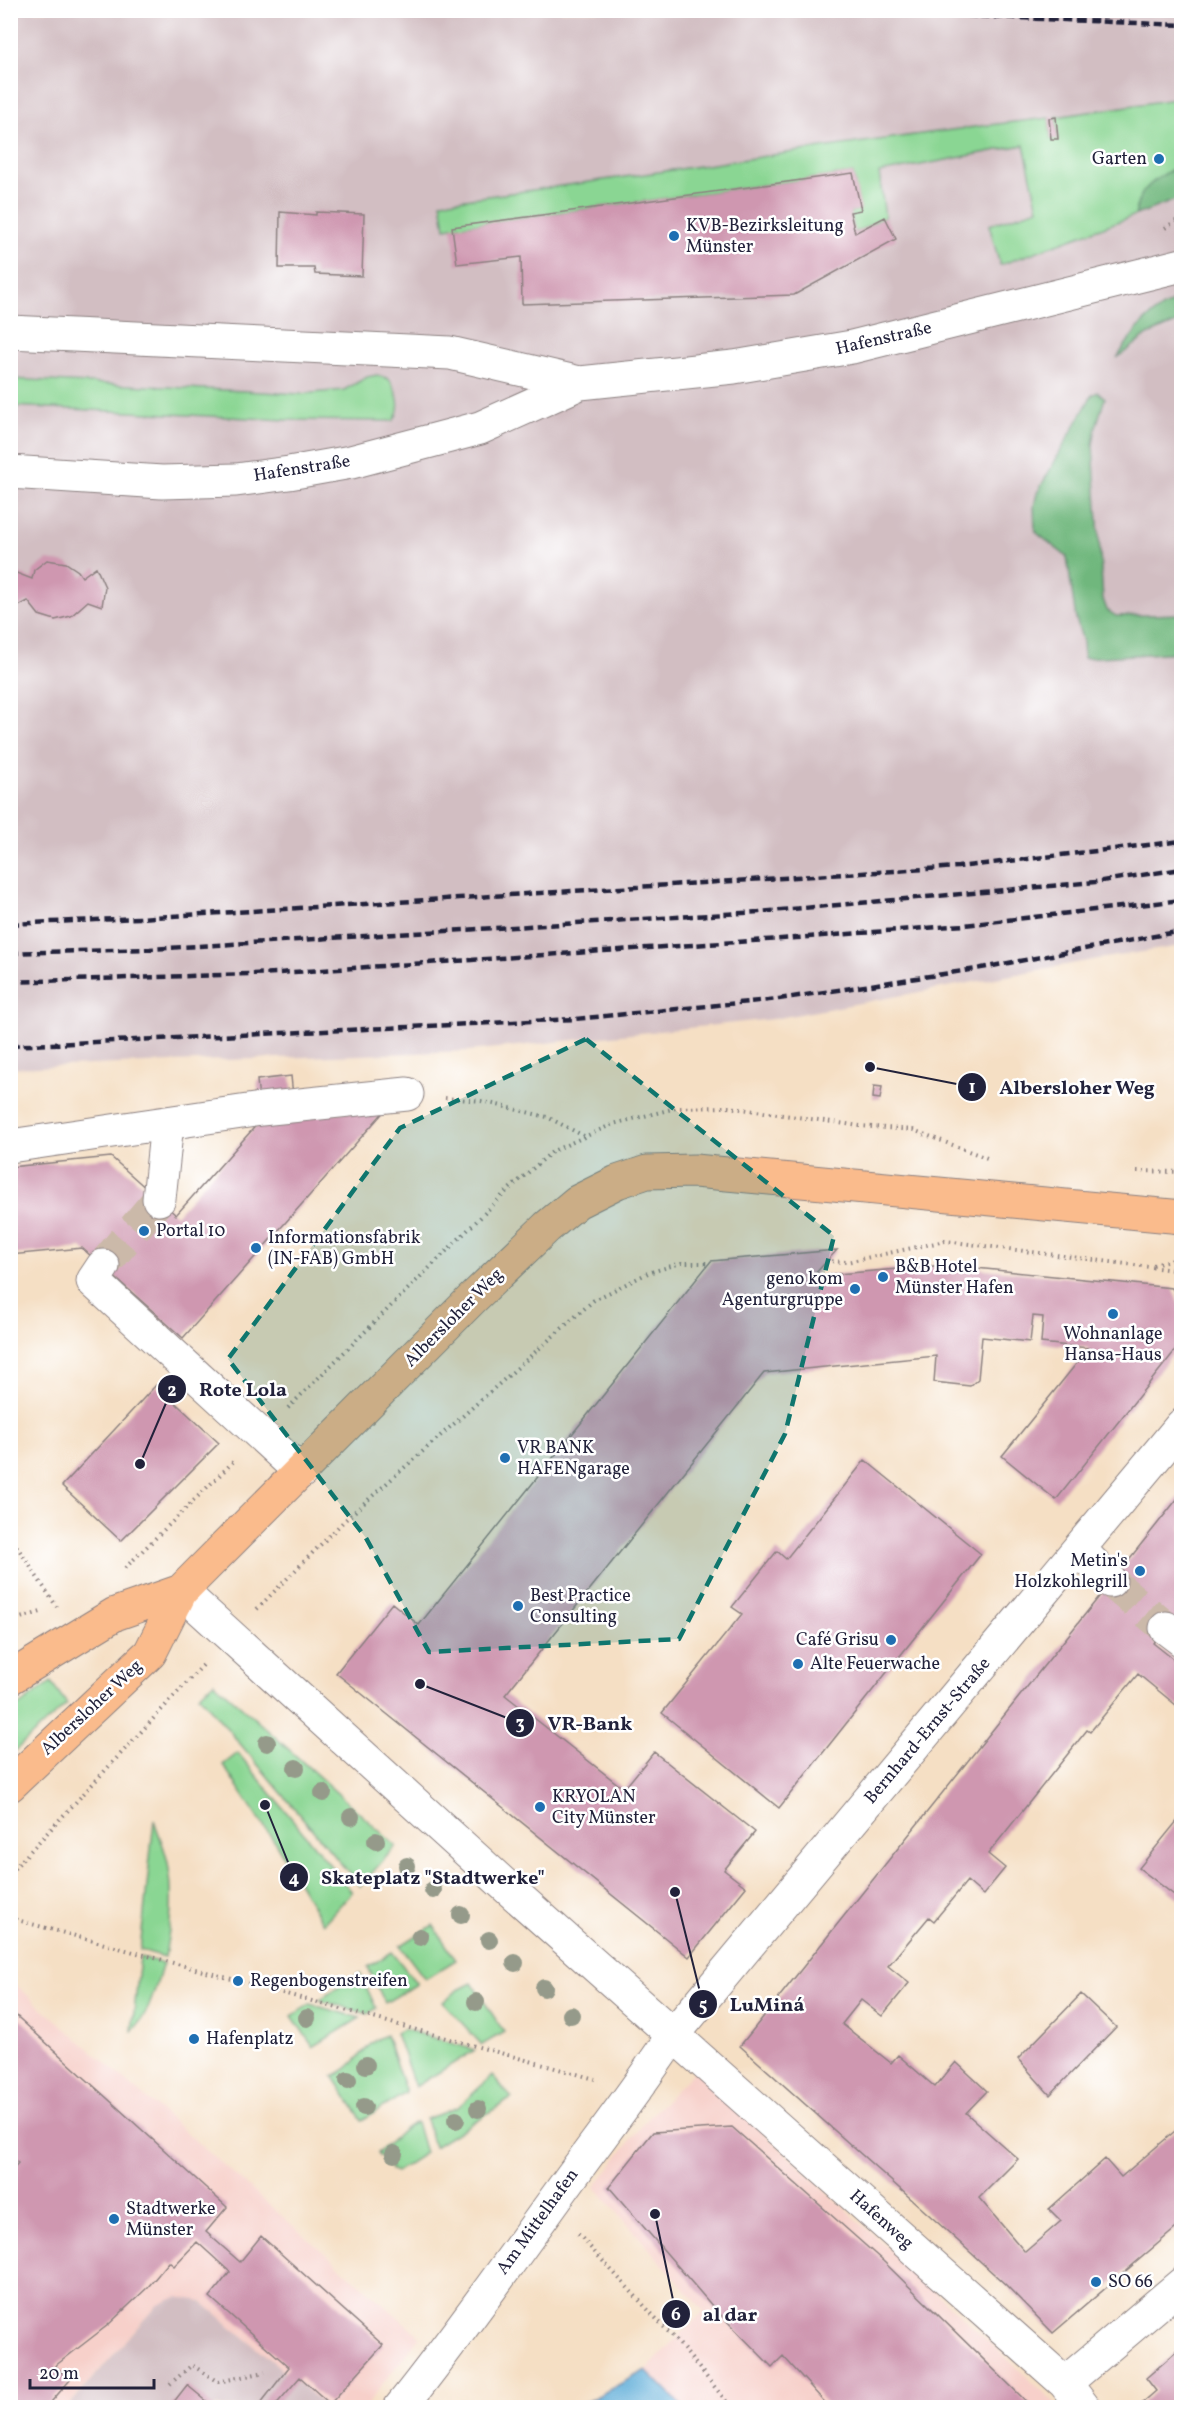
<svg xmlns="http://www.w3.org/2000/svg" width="1192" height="2418" font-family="Vollkorn,serif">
<rect width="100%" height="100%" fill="#fff"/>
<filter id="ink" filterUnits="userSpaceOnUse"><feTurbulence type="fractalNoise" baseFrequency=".0167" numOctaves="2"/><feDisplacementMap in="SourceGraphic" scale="12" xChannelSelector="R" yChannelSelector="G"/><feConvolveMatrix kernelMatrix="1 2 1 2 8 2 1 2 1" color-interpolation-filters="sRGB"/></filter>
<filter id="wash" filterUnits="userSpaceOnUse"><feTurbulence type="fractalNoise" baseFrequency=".008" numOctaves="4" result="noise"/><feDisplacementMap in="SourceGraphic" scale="24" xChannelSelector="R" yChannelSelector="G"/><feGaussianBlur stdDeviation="1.35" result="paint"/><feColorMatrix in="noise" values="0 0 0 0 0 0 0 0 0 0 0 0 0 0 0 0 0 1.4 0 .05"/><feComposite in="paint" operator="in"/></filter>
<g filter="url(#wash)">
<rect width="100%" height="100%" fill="#f5dfc4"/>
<path fill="#f7d0ca" d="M10,1980L420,2336L365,2407H327L201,2301L156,2306L67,2407H11Z
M695,2070L1054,2402L1058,2407H683L646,2370L704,2311L595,2187L643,2124Z"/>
<path fill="#d2bec2" d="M10,11H1181V946L1098,959L773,1019L469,1051L11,1068Z
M177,2297L201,2301L327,2407L67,2408L156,2306Z"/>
<path fill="#8ad693" stroke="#567c67" stroke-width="1.5" d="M1181,98V165L1169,171L1136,207V215L1000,265L989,225L1038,209L1024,145L879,173L885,217L855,233L850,212L860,210L853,173L445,228L441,202C644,177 846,141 1049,118L1051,139H1058L1056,117Z
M377,375L389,379C398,392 403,408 393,421L288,420L11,406V379L301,394L344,390L367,377Z
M51,1682L67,1704L11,1754V1712Z
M214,1682L396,1846L360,1886L199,1695Z
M238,1753L352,1892L323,1924L276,1844L223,1765Z
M154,1820C159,1836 167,1852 169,1869C174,1899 170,1927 165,1957L140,1950Z
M433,1925L456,1960L425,1979L400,1946Z
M392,1952L417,1984L385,2003L368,1967Z
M140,1957L163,1963C156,1986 150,2014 132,2031Z
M360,1973L376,2008L368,2014L319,2000Z
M472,1983L504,2032L482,2045L443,2002L456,1991Z
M310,2004L360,2018L313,2047L292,2016Z
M403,2029L475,2050L415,2087L396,2033Z
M386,2035L406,2093L362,2120L333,2076C357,2068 363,2043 386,2035Z
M492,2076L512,2098L434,2147L426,2119L458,2107Z
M416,2122L425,2153L396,2172L391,2170L386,2157L379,2156L377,2152C394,2143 399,2129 416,2122Z"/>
<path fill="#6fb77d" stroke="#486c5c" stroke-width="1.5" d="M1181,165V198L1136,215C1135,189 1161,175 1181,165Z
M1181,299V321L1148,335L1117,358C1133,332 1151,308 1181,299Z
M1098,392L1105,398L1096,427L1093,445L1103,599L1107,610L1116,616L1181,614V652L1084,658L1083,642L1076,619L1067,557L1038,534L1035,530L1034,506L1037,493L1092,395Z"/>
<path fill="#5fadd8" stroke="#40688a" stroke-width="1.5" d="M646,2370L683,2407H577Z"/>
<g id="blocks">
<path fill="#cf97b0" d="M1056,117L1058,139H1051L1049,118Z
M853,173L861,210L850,212L855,233L885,217L896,239L794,295L522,304L521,257L457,264L452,227Z
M280,212L316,215V212L364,214L362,276L315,274L314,268H279Z
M47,560L66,563L78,571L82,577L96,567L105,587L102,606L88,601L71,616L55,620L39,615L28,601L15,608L14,572L32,579L34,570Z
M291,1076L293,1096L259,1099L257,1080Z
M874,1086L882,1087L880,1099L873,1098Z
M388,1107L183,1338L82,1248L10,1255V1167L111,1157L176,1215L261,1120Z
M837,1250L813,1276L946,1265L1172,1288L1182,1310V1342L1056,1500L1002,1456L1089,1348L1041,1343L1043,1317L1033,1316L1030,1342L982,1337L978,1379L970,1386L934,1382L936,1356L764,1373L505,1695L624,1789L654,1752L755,1832L724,1870L746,1887L689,1957L336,1673L392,1603L419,1625L711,1261Z
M156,1385L219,1443L121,1541L62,1486Z
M865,1460L981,1554L779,1808L662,1713L742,1614L732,1607L777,1551L786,1559Z
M1182,1493V1611L1153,1643L1182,1666V1710L1138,1674L1090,1732L1087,1730L988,1854L1005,1868L983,1895L967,1881L934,1921L929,1917L888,1966L909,1983L882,2016L861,2000L842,2024L891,2063L898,2055L935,2087L956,2062L987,2091L966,2113L1018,2159L979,2198L1025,2252L1061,2221L1049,2209L1105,2159L1121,2177L1182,2125V2223L1053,2333L1006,2285L946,2230L740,2046Z
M1182,1815V1901L1139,1868Z
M1081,1994L1116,2027L1050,2095L1018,2059Z
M10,2010L227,2207L206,2232L240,2262L261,2236L383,2345L330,2404L300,2377L273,2408H257L289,2367L210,2297L230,2272L197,2242L174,2266L169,2262L148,2287L108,2325L55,2366L70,2380L46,2408H10V2172L18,2163L10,2156Z
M732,2127L883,2261L1033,2408H830L783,2356L772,2367L714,2308L609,2187L653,2132Z
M1182,2347V2408H1142L1140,2405L1156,2391L1146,2378Z
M187,2385L215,2408H169Z"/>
</g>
</g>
<g filter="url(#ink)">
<use href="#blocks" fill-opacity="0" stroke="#8c8080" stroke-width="1.5"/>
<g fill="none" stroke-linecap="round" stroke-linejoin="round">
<path stroke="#cbb9a9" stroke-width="33" stroke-dasharray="33 16" stroke-linecap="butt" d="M103,1266L159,1199
M1110,1581L1166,1628"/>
<defs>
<path id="minor" d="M10,332L450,353L580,383L734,367L852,347L1182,265
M10,472L162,482L236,480L289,473L351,462L480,428L580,383
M10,1146L261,1109L407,1094
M159,1199L167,1123
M103,1266L93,1281L301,1472
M1080,1550L1110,1581
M181,1591L510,1890L1065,2383L1084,2408
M1166,1628L1182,1640
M1065,2383L1182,2284
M400,2408C457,2337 508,2264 561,2191C598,2139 638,2089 673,2035L1182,1425"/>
<path id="major" d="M10,1678L115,1614L181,1591
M10,1785L150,1653L181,1591L472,1299L547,1227L577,1202L617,1182L647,1172L695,1171L1182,1217"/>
</defs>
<use href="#minor" stroke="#8c8080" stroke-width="35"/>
<use href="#major" stroke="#8c8080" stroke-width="35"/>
<path stroke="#8c8080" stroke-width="4" stroke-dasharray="1.5 4.5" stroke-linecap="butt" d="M1165,228L1182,217
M445,1098L481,1101L547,1117L584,1136
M1137,1171L1182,1172
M826,1261L847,1262L945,1241L1182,1271
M1153,1265L1182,1258
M288,1408L507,1191L553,1151L613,1124L676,1108L728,1107L860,1126L913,1130L987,1158
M10,1536L57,1607
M125,1568L233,1462
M257,1609L344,1521L594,1300L648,1273L681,1263H710
M10,1621L41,1612
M10,1873L204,1664
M10,1918L595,2079
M578,2234L676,2340L732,2408
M170,2384L192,2365L218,2382L265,2372"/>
<use href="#minor" stroke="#fff" stroke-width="33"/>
<use href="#major" stroke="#fabb8c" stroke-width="33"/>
<path stroke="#22223b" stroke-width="4.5" stroke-dasharray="9 4.5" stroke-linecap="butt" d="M832,10L1182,25
M10,924L139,918L958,867L1182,841
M10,953L150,949L759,912L1095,882L1182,869
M10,982L279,973L796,938L964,925L1182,900
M10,1046L575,1019L779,999L976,969L1182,931"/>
</g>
<g fill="#959a8a">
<circle cx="267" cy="1743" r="9"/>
<circle cx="296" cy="1768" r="9"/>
<circle cx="323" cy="1793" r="9"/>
<circle cx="351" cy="1817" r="9"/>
<circle cx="376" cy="1841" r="9"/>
<circle cx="407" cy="1866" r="9"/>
<circle cx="433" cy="1890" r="9"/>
<circle cx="461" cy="1915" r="9"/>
<circle cx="420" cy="1937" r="9"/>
<circle cx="489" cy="1940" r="9"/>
<circle cx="515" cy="1963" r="9"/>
<circle cx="544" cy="1988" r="9"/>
<circle cx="476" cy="2002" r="9"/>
<circle cx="571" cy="2015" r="9"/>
<circle cx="307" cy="2018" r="9"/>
<circle cx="366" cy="2065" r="9"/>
<circle cx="348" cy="2080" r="9"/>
<circle cx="364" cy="2107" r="9"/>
<circle cx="478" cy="2109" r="9"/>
<circle cx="456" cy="2120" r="9"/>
<circle cx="394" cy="2154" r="9"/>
</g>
</g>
<path fill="#0f766e" fill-opacity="0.2" stroke="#0f766e" stroke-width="4.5" stroke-dasharray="12 8" stroke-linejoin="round" d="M586,1039L834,1236L785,1434L679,1639L429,1652L366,1538L228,1359L400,1128Z"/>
<g fill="#1f6fb2" stroke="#fff" stroke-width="2">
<circle cx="1159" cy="159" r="6"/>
<circle cx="674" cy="236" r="6"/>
<circle cx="144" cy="1231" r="6"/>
<circle cx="256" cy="1248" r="6"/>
<circle cx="883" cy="1277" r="6"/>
<circle cx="855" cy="1289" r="6"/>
<circle cx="1113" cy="1314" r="6"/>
<circle cx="505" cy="1458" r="6"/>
<circle cx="1140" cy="1571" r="6"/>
<circle cx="518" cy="1606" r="6"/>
<circle cx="891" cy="1640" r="6"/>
<circle cx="798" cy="1664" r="6"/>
<circle cx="540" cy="1807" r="6"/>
<circle cx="238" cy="1981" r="6"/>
<circle cx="194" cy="2039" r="6"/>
<circle cx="114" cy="2219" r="6"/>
<circle cx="1096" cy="2282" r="6"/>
</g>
<g text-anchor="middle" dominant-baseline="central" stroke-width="5" stroke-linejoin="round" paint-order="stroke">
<g font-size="18" fill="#22223b" stroke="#fff" text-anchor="start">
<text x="1147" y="159" text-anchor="end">Garten</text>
<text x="686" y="226">KVB-Bezirksleitung<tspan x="686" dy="21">Münster</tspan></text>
<text x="156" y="1231">Portal 10</text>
<text x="268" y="1238">Informationsfabrik<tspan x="268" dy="21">(IN-FAB) GmbH</tspan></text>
<text x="895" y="1267">B&amp;B Hotel<tspan x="895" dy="21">Münster Hafen</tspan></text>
<text x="843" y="1279" text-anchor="end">geno kom<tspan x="843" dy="21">Agenturgruppe</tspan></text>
<text x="1113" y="1334" text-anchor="middle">Wohnanlage<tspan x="1113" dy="21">Hansa-Haus</tspan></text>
<text x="517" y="1448">VR BANK<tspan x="517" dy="21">HAFENgarage</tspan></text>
<text x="1128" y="1561" text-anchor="end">Metin's<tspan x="1128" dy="21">Holzkohlegrill</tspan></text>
<text x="530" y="1596">Best Practice<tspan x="530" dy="21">Consulting</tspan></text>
<text x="879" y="1640" text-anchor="end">Café Grisu</text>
<text x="810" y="1664">Alte Feuerwache</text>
<text x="552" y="1797">KRYOLAN<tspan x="552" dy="21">City Münster</tspan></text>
<text x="250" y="1981">Regenbogenstreifen</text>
<text x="206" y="2039">Hafenplatz</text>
<text x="126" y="2209">Stadtwerke<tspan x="126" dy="21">Münster</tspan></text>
<text x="1108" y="2282">SO 66</text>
</g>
<g font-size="18" fill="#22223b" stroke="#fff">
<text transform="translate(884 339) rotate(-13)">Hafenstraße</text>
<text transform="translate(302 469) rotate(-9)">Hafenstraße</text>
<text transform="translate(454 1318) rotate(-45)">Albersloher Weg</text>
<text transform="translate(92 1708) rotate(-43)">Albersloher Weg</text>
<text transform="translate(928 1731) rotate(-50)">Bernhard-Ernst-Straße</text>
<text transform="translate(881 2220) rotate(42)">Hafenweg</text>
<text transform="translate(538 2222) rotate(-54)">Am Mittelhafen</text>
</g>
</g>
<path fill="none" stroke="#22223b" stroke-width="2" d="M870 1067L972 1087M140 1464L172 1389M420 1684L520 1723M265 1805L294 1877M675 1892L703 2004M655 2214L676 2314"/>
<g fill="#22223b" stroke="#fff" stroke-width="2">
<circle cx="870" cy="1067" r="6"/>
<circle cx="140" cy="1464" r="6"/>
<circle cx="420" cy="1684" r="6"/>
<circle cx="265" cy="1805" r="6"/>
<circle cx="675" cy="1892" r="6"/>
<circle cx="655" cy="2214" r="6"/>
<circle cx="972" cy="1087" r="15"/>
<circle cx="172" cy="1389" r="15"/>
<circle cx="520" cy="1723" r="15"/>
<circle cx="294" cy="1877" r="15"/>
<circle cx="703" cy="2004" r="15"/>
<circle cx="676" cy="2314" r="15"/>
</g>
<g font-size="18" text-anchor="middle" font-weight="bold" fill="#fff">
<text x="972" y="1093">1</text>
<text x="172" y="1396">2</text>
<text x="520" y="1729">3</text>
<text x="294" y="1884">4</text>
<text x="703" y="2011">5</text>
<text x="676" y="2320">6</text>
</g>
<g font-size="20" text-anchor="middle" font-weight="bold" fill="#22223b" stroke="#fff" stroke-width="5" stroke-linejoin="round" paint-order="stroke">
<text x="1077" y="1094">Albersloher Weg</text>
<text x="243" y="1396">Rote Lola</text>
<text x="590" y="1730">VR-Bank</text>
<text x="433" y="1884">Skateplatz "Stadtwerke"</text>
<text x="767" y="2011">LuMiná</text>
<text x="730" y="2321">al dar</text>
</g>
<rect width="1192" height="2418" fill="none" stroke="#fff" stroke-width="36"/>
<path d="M30 2379v9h124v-9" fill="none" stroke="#22223b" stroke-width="3"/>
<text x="39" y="2379" font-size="18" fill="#22223b" stroke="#ffffff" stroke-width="4.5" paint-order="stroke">20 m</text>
</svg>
